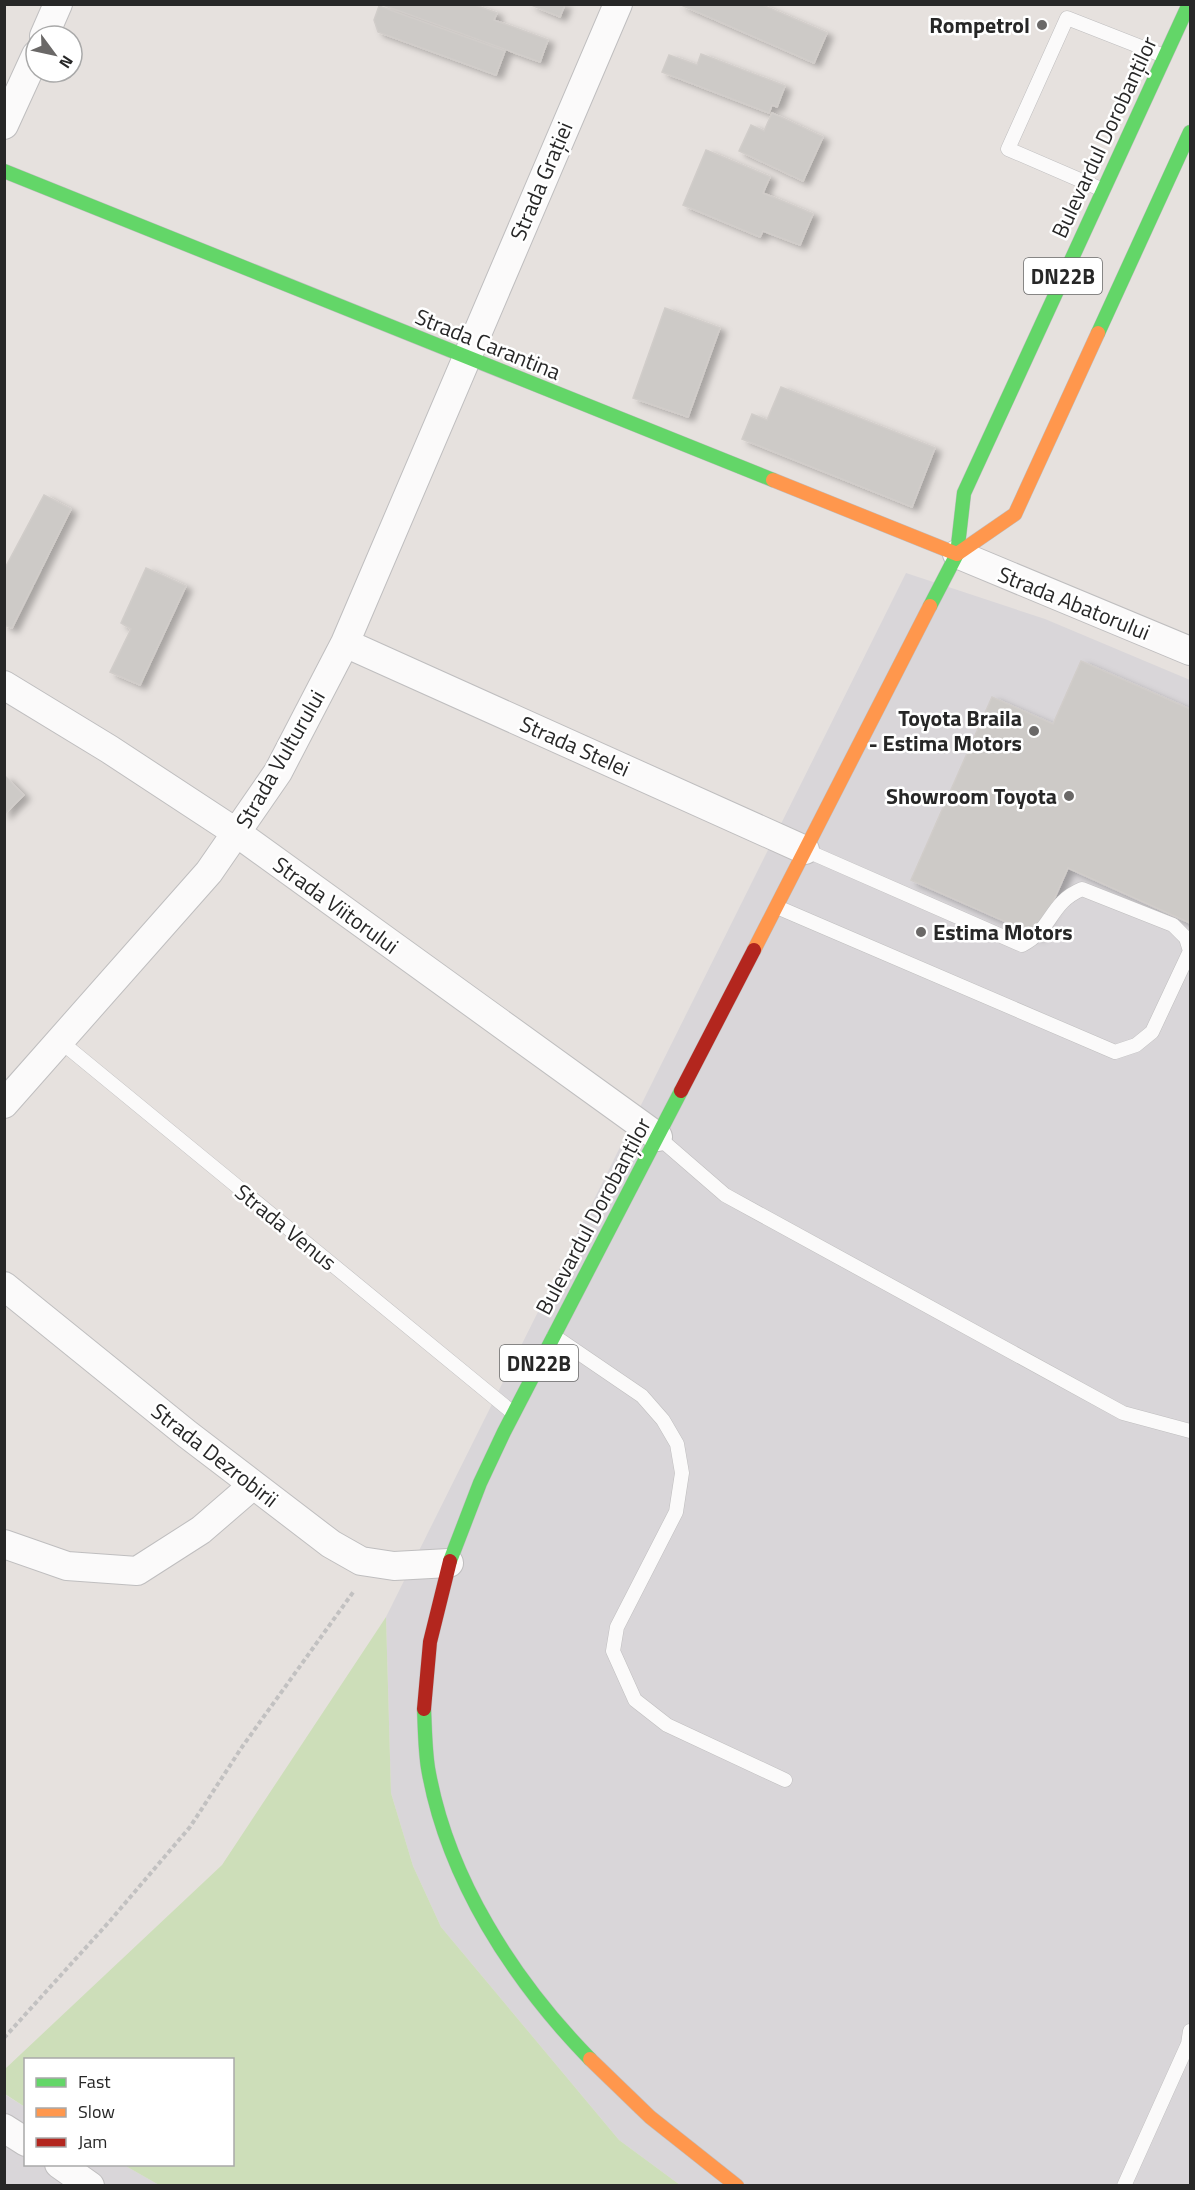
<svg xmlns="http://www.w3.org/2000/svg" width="1195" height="2190" font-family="'Titillium Web',sans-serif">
<defs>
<filter id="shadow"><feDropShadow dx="6" dy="4" stdDeviation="3" flood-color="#0004"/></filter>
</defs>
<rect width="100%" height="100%" fill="#e6e1de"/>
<path fill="#d9d6d9" d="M906,573L1045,619L1190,680V2185H680L619,2140L441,1927L413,1866L391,1793L386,1617Z
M4,2094L25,2107L26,2164L124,2165L159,2185H5Z"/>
<path fill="#cddeb9" d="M386,1617L391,1793L413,1866L441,1927L619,2140L680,2185H159L124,2165L232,2164V2060H26L25,2107L5,2094V2069L222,1865Z"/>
<path fill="#cdcac7" stroke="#d1cdca" stroke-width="1.5" filter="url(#shadow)" d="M380,4H472L497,13L494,20L548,40L540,62Z
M529,4H565L560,17Z
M679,4H760L827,33L814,63Z
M379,6L505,51L496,75L378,32L374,20Z
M701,54L785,86L777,107L772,105L769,113L662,72L669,55L697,65Z
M772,113L823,137L803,181L739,151L751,125L764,131Z
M706,150L770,177L763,193L813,214L800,245L763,231L760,237L683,205Z
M665,308L720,328L688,417L633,398Z
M781,387L935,448L912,507L742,439L752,414L767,420Z
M44,495L71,509L12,628L4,625V570Z
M146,568L186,586L140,685L110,672L131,629L121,623Z
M1081,661L1190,709V923L1068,868L1038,936L911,880L992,697L1053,724Z
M5,776L24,795L4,815V777Z"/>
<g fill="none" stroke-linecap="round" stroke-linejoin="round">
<defs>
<path id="lane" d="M1103,190L1008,149L1067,18L1164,56
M777,907L1115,1052L1136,1045L1152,1032L1190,951L1186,938L1173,925L1082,889C1049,903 1053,929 1022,945L805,850
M60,1041L512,1412
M658,1137L725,1195L1123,1413L1190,1431
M554,1336L642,1396L663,1420L677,1444L682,1473L676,1512L617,1627L613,1651L635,1700L667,1725L785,1780
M1124,2186L1188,2044L1190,2031"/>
<path id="street" d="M44,36L58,4
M4,125L36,55
M957,554L1190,651
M345,643L805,850
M4,685L109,749L237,833L658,1137
M4,1104L209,872L278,772L345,643L618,4
M4,1286L187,1434L331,1544L361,1561L394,1566L449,1563
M4,1544L67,1566L137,1571L201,1530L253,1485
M4,2128L26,2142
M59,2164L90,2186"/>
<path id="fast" d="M4,171L773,480
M1098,333L1190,132
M930,606L957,554L964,493L1189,4
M450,1561L480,1483L504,1432L681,1091
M424,1709C425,1729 425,1749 428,1768C447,1878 513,1980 590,2059"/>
<path id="slow" d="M773,480L957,554
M957,554L1015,514L1098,333
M754,950L930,606
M590,2059L650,2117L737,2186"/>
<path id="jam" d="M681,1091L754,950
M424,1709L430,1642L450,1561"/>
</defs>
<use href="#lane" stroke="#bfbebf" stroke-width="15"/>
<use href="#street" stroke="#bfbebf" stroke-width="30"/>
<use href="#fast" stroke="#bfbebf" stroke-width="15"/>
<use href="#slow" stroke="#bfbebf" stroke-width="15"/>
<use href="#jam" stroke="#bfbebf" stroke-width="15"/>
<path stroke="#c2c1c1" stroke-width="4" stroke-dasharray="4.5 3" stroke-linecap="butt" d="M4,2038L109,1922L190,1827L242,1747L354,1591"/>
<use href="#lane" stroke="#fbfafa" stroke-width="14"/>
<use href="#street" stroke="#fbfafa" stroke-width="28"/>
<use href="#fast" stroke="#63d668" stroke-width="14"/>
<use href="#slow" stroke="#ff974d" stroke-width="14"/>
<use href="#jam" stroke="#b3261e" stroke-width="14"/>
</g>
<g fill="#6a6867" stroke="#fff" stroke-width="2">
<circle cx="1042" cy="25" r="6"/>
<circle cx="1034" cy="731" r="6"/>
<circle cx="1069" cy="796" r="6"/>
<circle cx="921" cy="932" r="6"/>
</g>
<g text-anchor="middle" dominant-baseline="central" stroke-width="5" stroke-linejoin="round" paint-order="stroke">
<g fill="#fff" stroke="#686868" stroke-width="1.5">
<rect x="1024" y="258" width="78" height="36" rx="4.5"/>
<rect x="500" y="1345" width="78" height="36" rx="4.5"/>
</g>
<g font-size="21" font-weight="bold" fill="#272727">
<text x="1063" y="276">DN22B</text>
<text x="539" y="1363">DN22B</text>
</g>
<g font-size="22" font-weight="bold" fill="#272727" stroke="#fff" text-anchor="end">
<text x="1030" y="25">Rompetrol</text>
<text x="1022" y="718">Toyota Braila<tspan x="1022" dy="25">- Estima Motors</tspan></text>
<text x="1057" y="796">Showroom Toyota</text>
<text x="933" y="932" text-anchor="start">Estima Motors</text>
</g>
<g font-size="22" fill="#272727" stroke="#fff">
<text transform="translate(1104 137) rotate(-65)">Bulevardul Dorobanților</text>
<text transform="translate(541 181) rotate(-67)">Strada Grației</text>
<text transform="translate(488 344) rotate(22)">Strada Carantina</text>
<text transform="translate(1074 603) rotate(22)">Strada Abatorului</text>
<text transform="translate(575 746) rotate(24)">Strada Stelei</text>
<text transform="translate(280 759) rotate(-60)">Strada Vulturului</text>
<text transform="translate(336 905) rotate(36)">Strada Viitorului</text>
<text transform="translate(593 1216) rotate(-62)">Bulevardul Dorobanților</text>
<text transform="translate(286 1227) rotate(39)">Strada Venus</text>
<text transform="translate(215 1455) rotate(38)">Strada Dezrobirii</text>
</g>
</g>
<rect width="1195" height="2190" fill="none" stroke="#272727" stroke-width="12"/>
<rect x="24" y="2058" width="210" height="108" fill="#ffffff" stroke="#a9a9a9" stroke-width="1.5"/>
<rect x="36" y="2078" width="30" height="9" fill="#63d668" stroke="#a9a9a9" stroke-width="1.5"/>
<text x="78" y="2088" font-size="18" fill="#272727">Fast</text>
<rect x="36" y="2108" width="30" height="9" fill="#ff974d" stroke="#a9a9a9" stroke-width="1.5"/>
<text x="78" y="2118" font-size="18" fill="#272727">Slow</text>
<rect x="36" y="2138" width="30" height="9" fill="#b3261e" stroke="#a9a9a9" stroke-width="1.5"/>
<text x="78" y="2148" font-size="18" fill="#272727">Jam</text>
<g transform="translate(54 54) rotate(123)"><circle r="28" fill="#ffffff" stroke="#a9a9a9" stroke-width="1.5"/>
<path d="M0-4.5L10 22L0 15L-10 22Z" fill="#6a6867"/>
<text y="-9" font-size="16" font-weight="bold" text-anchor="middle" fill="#272727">N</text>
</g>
</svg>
